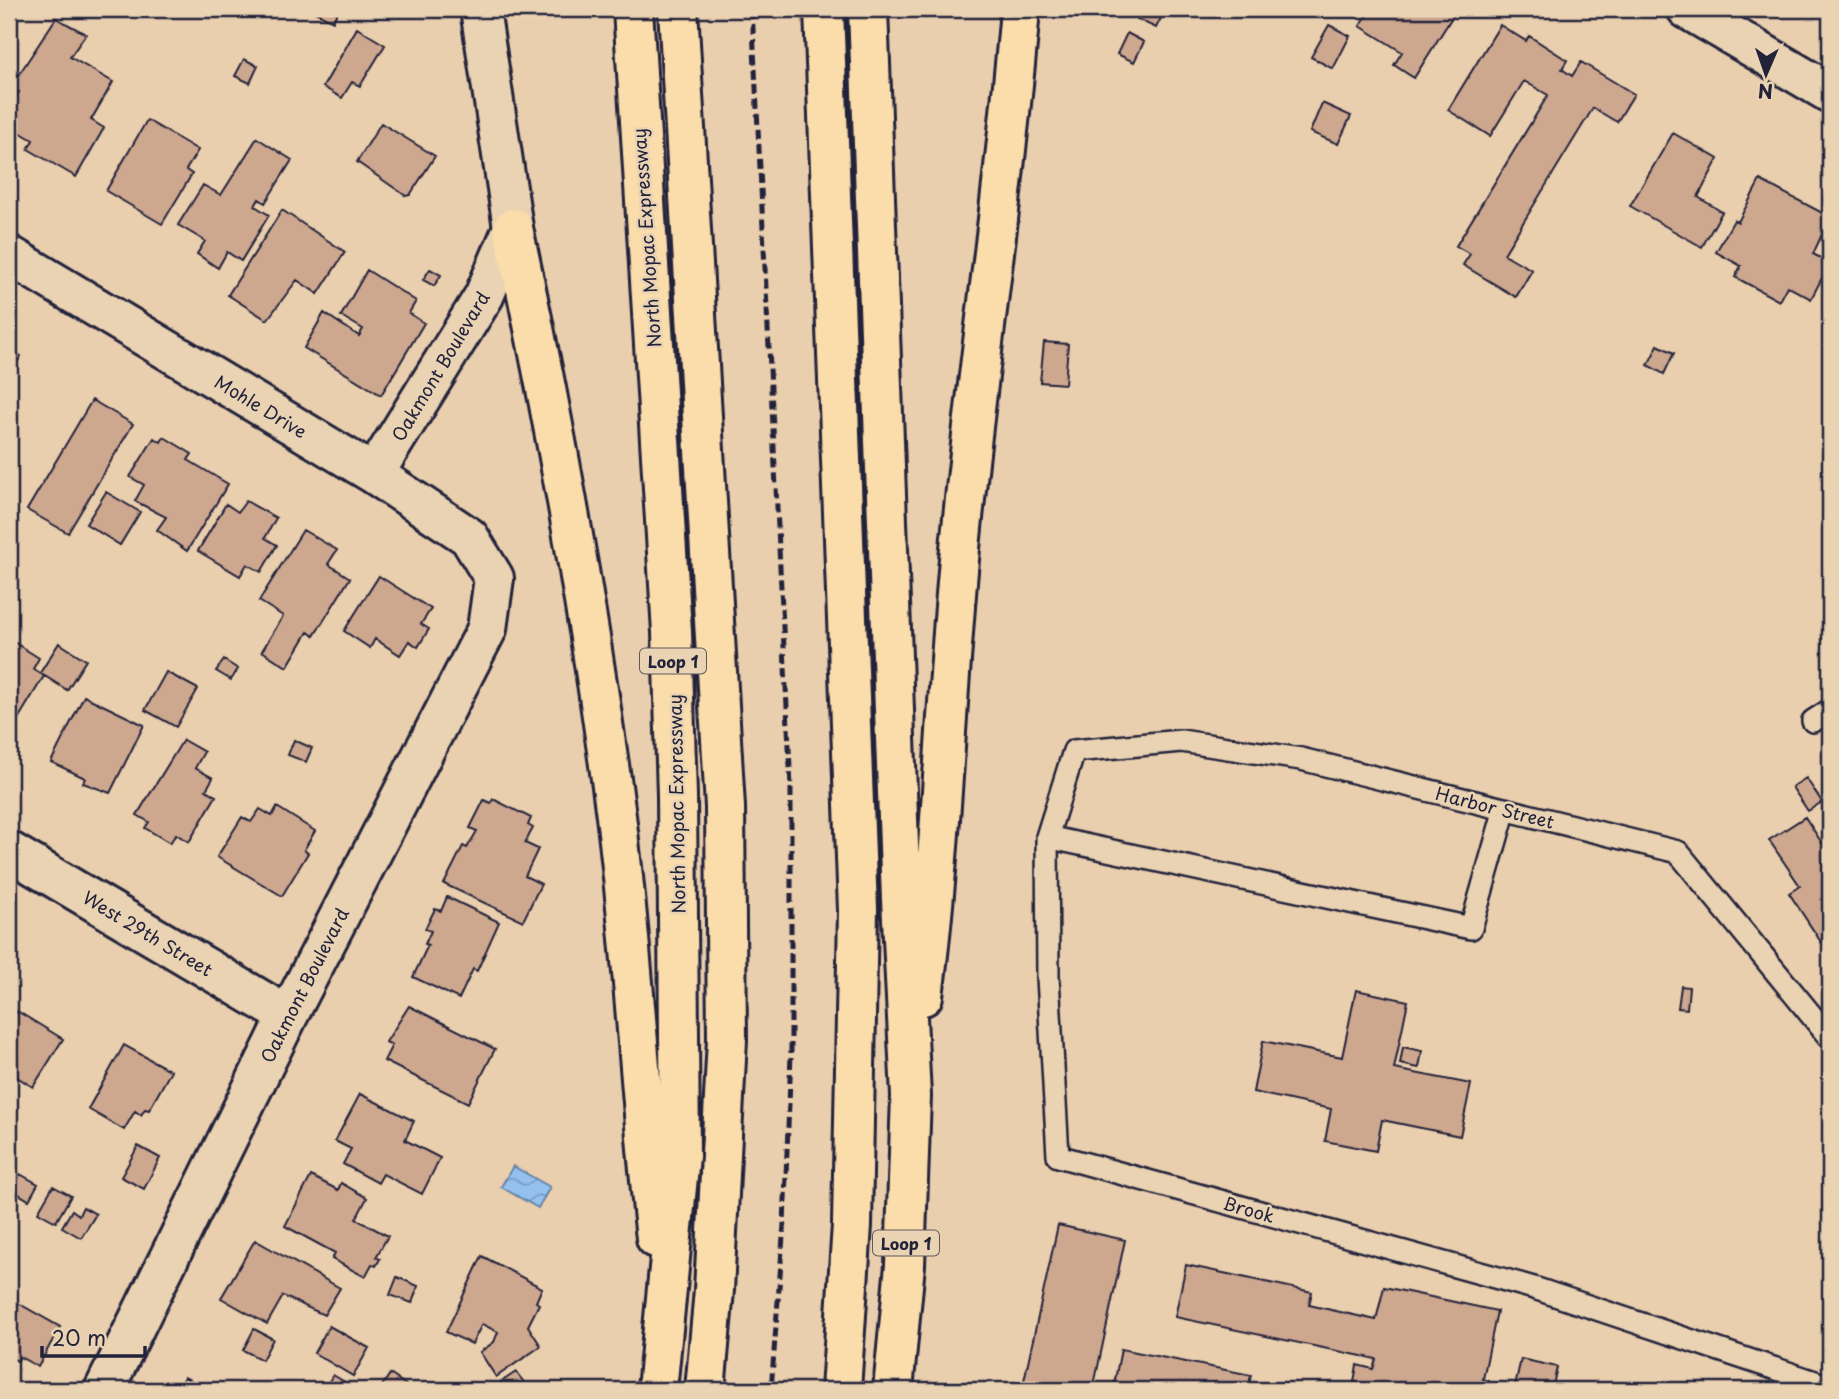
<svg xmlns="http://www.w3.org/2000/svg" width="1839" height="1399" font-family="'Playpen Sans',sans-serif">
<defs>
<pattern id="water-waves" width="16" height="10" patternUnits="userSpaceOnUse" patternTransform="scale(1.75)"><rect width="16" height="10" fill="#94c1ee"/><path d="M0 5q4-4 8 0t8 0" fill="none" stroke="#789cc2"/></pattern>
</defs>
<rect width="100%" height="100%" fill="#eacfae"/>
<filter id="ink" filterUnits="userSpaceOnUse"><feTurbulence type="fractalNoise" baseFrequency=".0143" numOctaves="2"/><feDisplacementMap in="SourceGraphic" scale="14" xChannelSelector="R" yChannelSelector="G"/><feConvolveMatrix kernelMatrix="1 2 1 2 8 2 1 2 1" color-interpolation-filters="sRGB"/></filter>
<g filter="url(#ink)">
<path fill="url(#water-waves)" stroke="#6681a6" stroke-width="2" d="M513,1166L550,1187L538,1208L501,1187Z"/>
<path fill="#cea78f" stroke="#22223b" stroke-width="2" d="M309,9H339L333,21Z
M1142,9L1165,10L1156,28L1137,19Z
M1371,9H1457L1414,78L1394,65L1402,52L1360,26Z
M56,18L86,34L70,57L113,82L91,120L104,128L76,177L28,149L33,140L9,126V109L19,92L10,88Z
M1329,25L1350,36L1333,69L1311,57Z
M1500,25L1526,41L1529,36L1567,60L1562,69L1572,76L1581,62L1634,94L1617,122L1593,108L1504,254L1532,270L1516,297L1463,265L1470,254L1456,246L1548,95L1524,81L1490,136L1448,110Z
M357,28L385,45L360,86L352,82L342,98L323,87Z
M1127,33L1144,42L1134,62L1117,54Z
M244,59L258,66L250,83L235,76Z
M1322,103L1351,116L1338,144L1310,132Z
M147,120L198,150L186,170L192,174L162,224L106,191Z
M381,123L435,156L410,195L406,196L357,162Z
M1673,133L1718,159L1698,197L1722,212L1702,247L1630,206Z
M257,138L292,160L265,203L259,199L255,206L269,215L241,261L227,252L218,268L197,254L205,241L178,225L203,185L221,195Z
M1760,180L1830,217L1813,254L1830,263L1811,299L1787,286L1779,301L1735,277L1741,266L1716,252L1734,220L1738,222Z
M282,210L345,252L318,294L297,280L267,320L228,295Z
M430,269L441,275L434,286L423,280Z
M367,270L416,301L409,313L424,323L381,395L304,348L324,313L359,336L363,329L341,316Z
M1830,271V287L1823,283Z
M1044,342L1068,344L1065,384L1040,382Z
M1658,345L1674,353L1664,374L1648,365Z
M9,349L21,356L9,375Z
M92,400L133,424L68,533L27,510Z
M164,437L192,454L188,460L228,484L187,551L157,530L166,517L135,501L144,485L130,477L154,438L161,442Z
M106,492L140,512L120,545L86,524Z
M246,501L276,518L265,538L277,545L261,572L247,564L240,576L198,551L226,504L238,512Z
M303,530L337,550L328,564L350,578L314,636L308,632L287,667L262,651L283,616L259,601Z
M379,576L431,609L421,624L429,629L418,647L409,641L400,655L375,639L370,648L344,631Z
M9,639L39,658L33,669L44,676L9,734Z
M59,643L86,660L67,690L40,673Z
M224,660L238,669L231,680L216,671Z
M166,672L198,689L176,727L145,710Z
M84,696L144,725L110,793L83,783L85,778L51,762Z
M183,740L204,752L195,768L213,778L206,790L216,796L189,842L176,834L170,843L145,828L149,822L137,815Z
M294,740L312,748L306,762L288,755Z
M1806,778L1822,802L1808,811L1792,787Z
M493,799L531,818L528,825L533,828L525,843L538,849L525,876L541,884L523,921L444,884L463,846L467,848L477,831L470,828L484,800L491,803Z
M277,807L315,831L304,850L308,853L282,896L217,857L242,817L251,822L260,809L272,816Z
M1805,817L1822,843L1830,837V936L1821,942L1789,893L1800,886L1769,840Z
M447,897L499,922L477,971L473,969L459,999L413,977L428,945L425,944L431,931L425,929L435,909L441,911Z
M1681,986L1689,987L1687,1009L1678,1008Z
M1356,990L1408,1001L1394,1069L1471,1084L1460,1136L1382,1120L1376,1151L1325,1141L1331,1109L1253,1092L1263,1041L1342,1057Z
M409,1006L495,1049L468,1103L384,1061L392,1045L386,1042Z
M17,1011L63,1039L33,1087L9,1072V1025Z
M124,1045L171,1071L149,1110L145,1109L141,1115L135,1111L124,1130L88,1109Z
M1403,1047L1422,1051L1419,1068L1400,1064Z
M360,1094L414,1121L405,1140L440,1158L422,1194L383,1174L378,1183L343,1164L351,1149L335,1141Z
M138,1146L160,1158L144,1189L121,1177Z
M20,1174L38,1184L29,1200L12,1190Z
M311,1176L338,1190L341,1183L367,1198L356,1219L388,1236L376,1257L380,1259L376,1266L372,1264L365,1277L332,1259L335,1253L285,1226Z
M53,1186L71,1196L56,1222L38,1212Z
M83,1207L96,1214L81,1238L62,1227L72,1210L79,1215Z
M1058,1225L1125,1240L1093,1390H1022Z
M255,1240L340,1288L324,1315L283,1296L267,1324L221,1298Z
M482,1256L542,1288L536,1302L539,1304L528,1326L541,1346L496,1377L480,1352L494,1342L498,1332L482,1324L472,1344L446,1332Z
M1186,1265L1312,1292L1309,1305L1376,1320L1384,1287L1497,1311L1483,1379L1489,1381L1487,1390H1394L1354,1382L1357,1365L1373,1369L1376,1359L1175,1317Z
M397,1277L418,1286L412,1303L390,1295Z
M9,1298L60,1327L38,1367L20,1357L17,1361L9,1356Z
M329,1326L369,1348L353,1376L314,1353Z
M254,1329L273,1339L262,1360L243,1350Z
M1121,1349L1251,1375L1248,1390H1113Z
M1521,1359L1557,1367L1552,1390H1514Z
M516,1372L530,1390H489Z
M390,1374L406,1385L403,1390L380,1389Z
M333,1375L345,1382L340,1390L328,1383Z
M184,1377L210,1390H177Z
M1650,1386L1671,1390H1649Z"/>
<g fill="none" stroke-linecap="round" stroke-linejoin="round">
<defs>
<path id="lane" d="M1813,721L1830,710
M1047,837L1471,928L1505,809
M1830,1038L1678,852L1301,759L1181,741L1074,751L1047,837L1048,977L1058,1156L1534,1288L1830,1387"/>
<path id="street" d="M9,255L374,474L469,537L494,578L487,629L288,1016L104,1390
M374,474L484,296L513,228
M9,851L288,1016"/>
<path id="secondary" d="M480,9L513,228
M1687,9L1830,93"/>
<path id="highway" d="M633,9L672,632L677,796L680,1156L657,1390
M678,9L725,807L727,1039L714,1290L705,1390
M824,9L858,910L852,1225L841,1390
M868,9L901,899L911,1096L905,1265L893,1390
M513,228C555,422 590,619 616,816C634,956 640,1098 656,1238
M923,996C943,841 946,684 962,528C979,355 1006,182 1020,9"/>
</defs>
<use href="#lane" stroke="#22223b" stroke-width="26"/>
<use href="#street" stroke="#22223b" stroke-width="44"/>
<use href="#secondary" stroke="#22223b" stroke-width="44"/>
<use href="#highway" stroke="#22223b" stroke-width="44"/>
<use href="#lane" stroke="#e9d3b2" stroke-width="21"/>
<use href="#street" stroke="#e9d3b2" stroke-width="38"/>
<use href="#secondary" stroke="#e9d3b2" stroke-width="38"/>
<use href="#highway" stroke="#fbddab" stroke-width="38"/>
<path stroke="#22223b" stroke-width="5" stroke-dasharray="10 5" stroke-linecap="butt" d="M752,9L791,787V1055L784,1224L771,1390"/>
</g>
</g>
<g text-anchor="middle" dominant-baseline="central" stroke-width="5" stroke-linejoin="round" paint-order="stroke">
<g fill="#e9d3b2" stroke="#5e575f" stroke-width="2">
<rect x="640" y="648.5" width="66" height="25" rx="5"/>
<rect x="873" y="1230.5" width="66" height="25" rx="5"/>
</g>
<g font-size="16" font-weight="bold" fill="#22223b">
<text x="673" y="661">Loop 1</text>
<text x="906" y="1243">Loop 1</text>
</g>
<g font-size="18" fill="#22223b" stroke="#e9d3b2">
<text transform="translate(646 238) rotate(-94)">North Mopac Expressway</text>
<text transform="translate(440 366) rotate(-59)">Oakmont Boulevard</text>
<text transform="translate(261 406) rotate(31)">Mohle Drive</text>
<text transform="translate(676 804) rotate(-91)">North Mopac Expressway</text>
<text transform="translate(1495 807) rotate(14)">Harbor Street</text>
<text transform="translate(148 933) rotate(31)">West 29th Street</text>
<text transform="translate(304 985) rotate(-63)">Oakmont Boulevard</text>
<text transform="translate(1249 1209) rotate(16)">Brook</text>
</g>
</g>
<rect width="1839" height="1399" fill="none" stroke="#e9d3b2" stroke-width="35"/>
<rect x="18" y="18" width="1804" height="1364" fill="none" stroke="#22223b" stroke-width="2.5" filter="url(#ink)"/>
<g transform="translate(1766 74) rotate(182)" stroke="#e9d3b2" stroke-width="5" paint-order="stroke">
<path d="M0-5L12 26L0 18L-12 26Z" fill="#22223b"/>
<text y="-10" font-size="19" font-weight="bold" text-anchor="middle" fill="#22223b">N</text>
</g>
<path d="M42 1346v10h103v-10" fill="none" stroke="#22223b" stroke-width="3.5"/>
<text x="52" y="1346" font-size="21" fill="#22223b" stroke="#e9d3b2" stroke-width="5" paint-order="stroke">20 m</text>
</svg>
